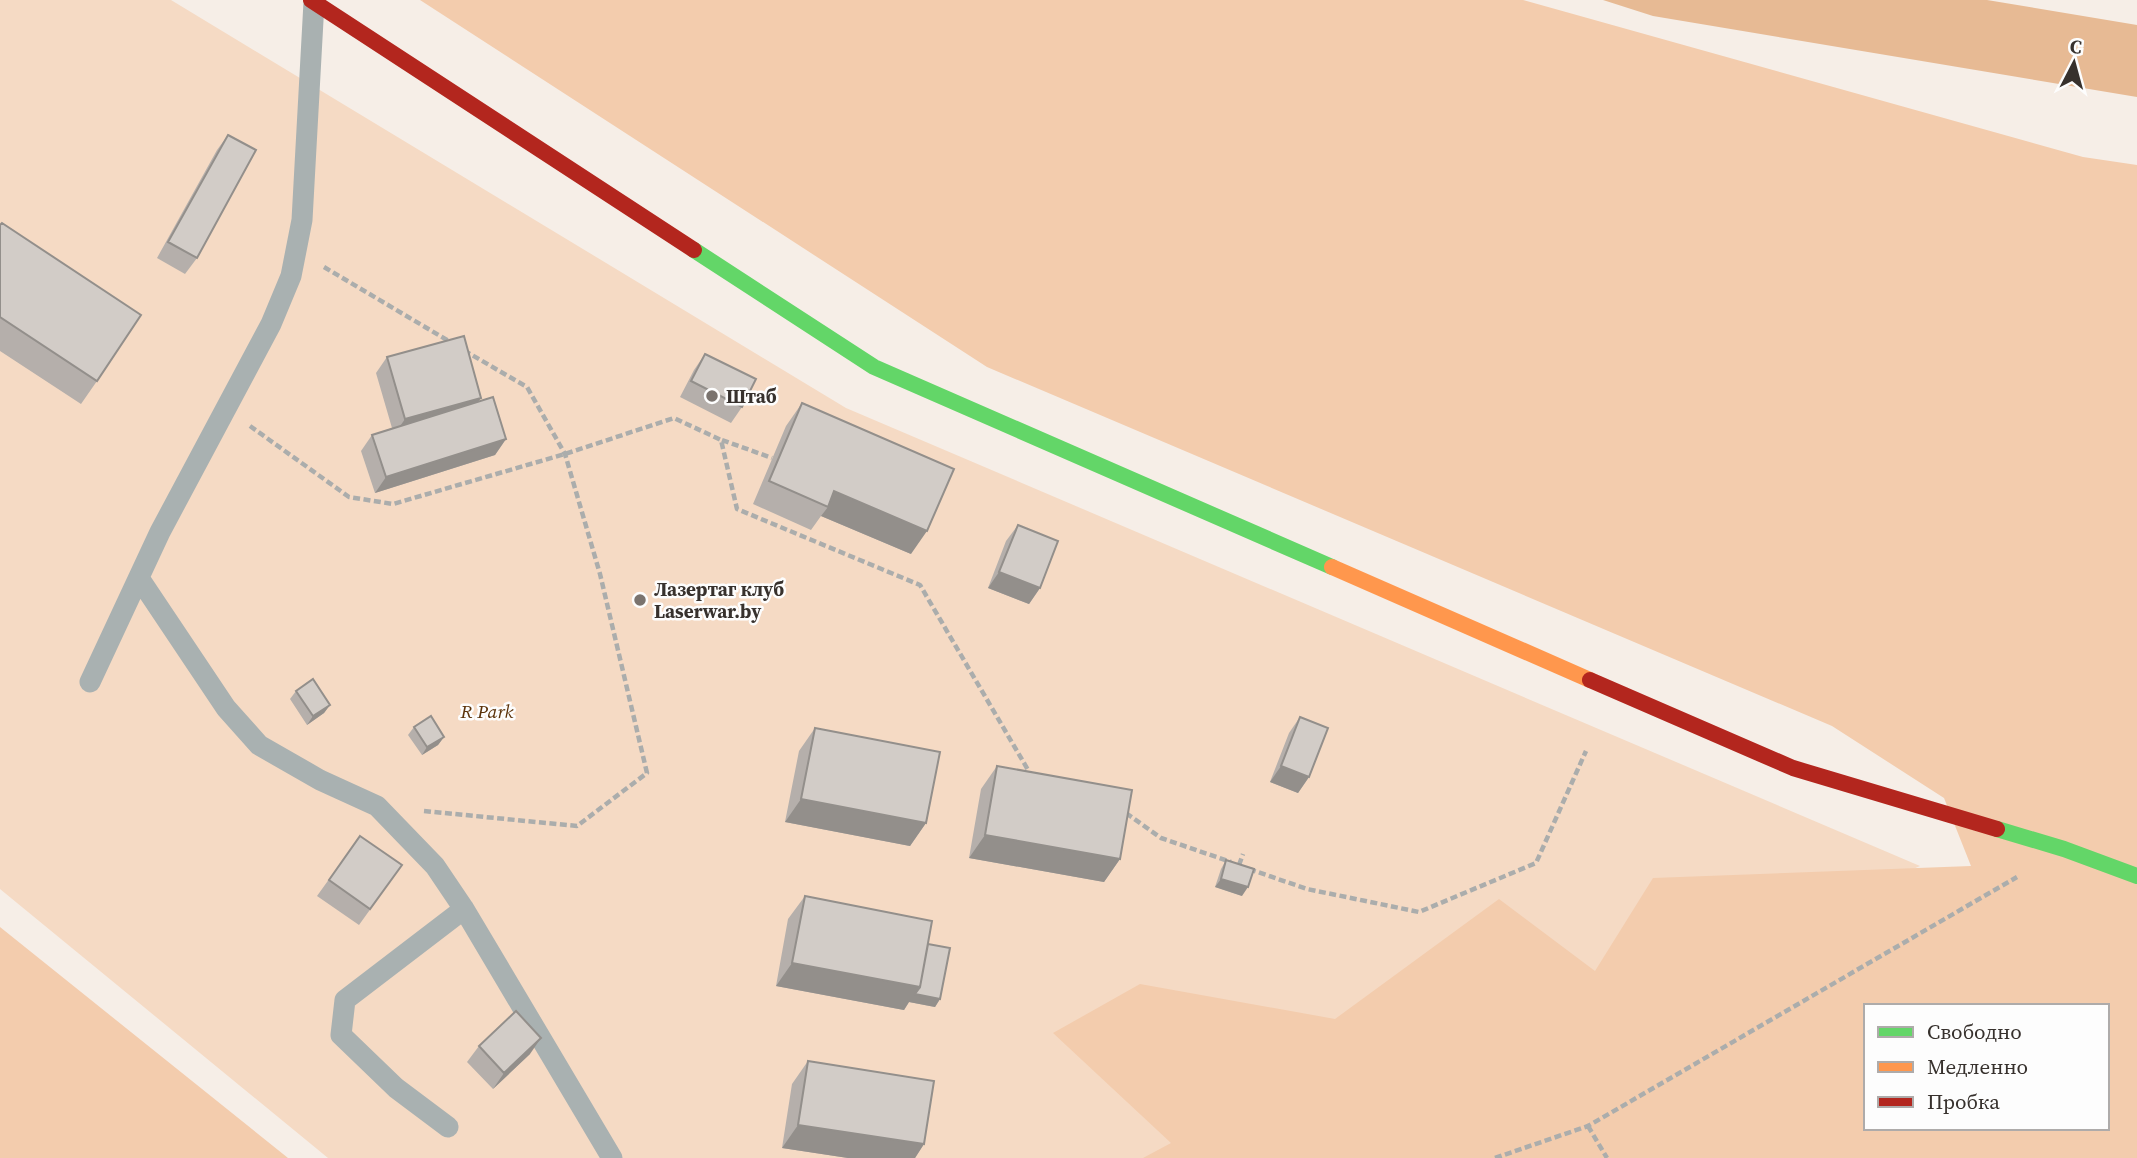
<svg xmlns="http://www.w3.org/2000/svg" width="2137" height="1158" font-family="'Source Serif 4',serif">
<rect width="100%" height="100%" fill="#f6eee7"/>
<path fill="#f5dac4" d="M0,0H171L846,408L1920,866L1254,1158H328L0,889Z"/>
<path fill="#f3ccad" fill-rule="evenodd" d="M420,0H1523L2083,157L2137,165V1158H1143L1171,1143L1053,1033L1140,984L1335,1019L1499,899L1595,971L1653,878L1971,866L1944,798L1832,726L987,367ZM1866,1006H2107V1128H1866Z
M0,927L288,1158H0Z"/>
<path fill="#e7ba94" d="M1603,0H1987L2137,25V97L1653,16Z"/>
<g fill="none" stroke-linecap="round" stroke-linejoin="round">
<path stroke="#abadac" stroke-width="4.5" stroke-dasharray="7 3.5" stroke-linecap="butt" d="M324,267L452,343
M250,426L349,497L393,504L565,454L674,418L721,440L737,509L920,585L1031,775
M722,440L772,458
M424,811L577,826L647,773L600,574L565,454L527,387L465,351
M1126,813L1161,838L1231,862
M1239,865L1243,854
M1249,869L1307,889L1419,912L1536,863L1586,751
M1588,1126L1607,1158
M1495,1158L1588,1126L2017,877"/>
<path stroke="#a9b1b1" stroke-width="21" d="M139,578L226,708L259,745L320,780L377,806L435,866L464,909L612,1158
M90,682L160,532L271,324L291,276L302,220L314,2
M448,1127L396,1088L341,1035L345,1000L464,909"/>
<path stroke="#63d668" stroke-width="16" d="M694,250L874,367L1332,567
M1997,829L2064,849L2137,876"/>
<path stroke="#ff974d" stroke-width="16" d="M1332,567L1590,680"/>
<path stroke="#b3261e" stroke-width="16" d="M311,0L694,250
M1590,680L1793,768L1997,829"/>
</g>
<path fill="#b5afab" d="M228,135L197,258L185,274L157,258L217,150Z
M0,225L97,381L81,404L0,351Z
M705,354L742,407L731,423L680,397L694,370Z
M387,357L479,401L506,439L495,455L375,493L361,451L372,435L392,428L376,373Z
M802,403L911,554L821,516L811,530L753,504L786,426Z
M1018,525L1040,588L1029,604L988,588L1006,541Z
M296,691L330,705L324,713L307,725L290,699Z
M1300,717L1309,777L1298,793L1270,782L1289,733Z
M414,727L444,737L438,745L422,755L408,735Z
M815,728L926,823L910,846L785,822L799,751Z
M997,766L1120,859L1104,882L969,858L981,789Z
M360,836L402,865L359,925L317,896Z
M1226,860L1242,896L1215,887L1221,869Z
M805,896L928,944L940,999L935,1007L909,1002L904,1010L776,986L788,919Z
M479,1046L530,1054L493,1089L467,1062Z
M808,1061L924,1144L915,1158H848L782,1148L792,1084Z"/>
<path fill="#938f8b" d="M481,398L470,414L394,435L405,419Z
M506,439L495,455L375,493L386,477Z
M834,491L927,531L911,554L821,516L828,507Z
M999,572L1040,588L1029,604L988,588Z
M330,705L324,713L307,725L313,716Z
M444,737L438,745L422,755L427,747Z
M1281,766L1309,777L1298,793L1270,782Z
M801,799L926,823L910,846L785,822Z
M985,835L1120,859L1104,882L969,858Z
M1221,879L1248,887L1242,896L1215,887Z
M792,963L920,987L940,999L935,1007L909,1002L904,1010L776,986Z
M541,1038L530,1054L493,1089L504,1073Z
M798,1125L924,1144L915,1158H848L782,1148Z"/>
<path fill="#d2ccc7" stroke="#938f8b" stroke-width="2" d="M228,135L256,150L197,258L168,242Z
M2,223L141,315L97,381L0,317V225Z
M464,336L481,398L405,419L387,357Z
M705,354L756,379L742,407L691,381Z
M493,397L506,439L386,477L372,435Z
M802,403L954,469L927,531L834,491L828,507L769,481Z
M1018,525L1058,541L1040,588L999,572Z
M313,679L330,705L313,716L296,691Z
M431,716L444,737L427,747L414,727Z
M1300,717L1328,728L1309,777L1281,766Z
M815,728L940,752L926,823L801,799Z
M997,766L1132,790L1120,859L985,835Z
M360,836L402,865L370,909L329,880Z
M1226,860L1254,869L1248,887L1221,879Z
M805,896L932,921L920,987L792,963Z
M928,944L950,948L940,999L915,994L920,987Z
M516,1011L541,1038L504,1073L479,1046Z
M808,1061L934,1081L924,1144L798,1125Z"/>
<g fill="#7a736e" stroke="#fdfdfd" stroke-width="2.5">
<circle cx="712" cy="396" r="7"/>
<circle cx="640" cy="600" r="7"/>
</g>
<g text-anchor="middle" dominant-baseline="central" stroke-width="5" stroke-linejoin="round" paint-order="stroke">
<g font-size="19" font-weight="bold" fill="#37312d" stroke="#fdfdfd" text-anchor="start">
<text x="726" y="396">Штаб</text>
<text x="654" y="589">Лазертаг клуб<tspan x="654" dy="22">Laserwar.by</tspan></text>
</g>
<g font-size="19" font-style="italic" fill="#5b3209" stroke="#fdfdfd">
<text x="487" y="711">R Park</text>
</g>
</g>
<rect x="1864" y="1004" width="245" height="126" fill="#fdfdfd" stroke="#aeabaa" stroke-width="2"/>
<rect x="1878" y="1027" width="35" height="10" fill="#63d668" stroke="#aeabaa" stroke-width="2"/>
<text x="1927" y="1039" font-size="21" fill="#37312d">Свободно</text>
<rect x="1878" y="1062" width="35" height="10" fill="#ff974d" stroke="#aeabaa" stroke-width="2"/>
<text x="1927" y="1074" font-size="21" fill="#37312d">Медленно</text>
<rect x="1878" y="1097" width="35" height="10" fill="#b3261e" stroke="#aeabaa" stroke-width="2"/>
<text x="1927" y="1109" font-size="21" fill="#37312d">Пробка</text>
<g transform="translate(2074 63) rotate(6)" stroke="#fdfdfd" stroke-width="5" paint-order="stroke">
<path d="M0-5L12 26L0 18L-12 26Z" fill="#37312d"/>
<text y="-10" font-size="19" font-weight="bold" text-anchor="middle" fill="#37312d">С</text>
</g>
</svg>
